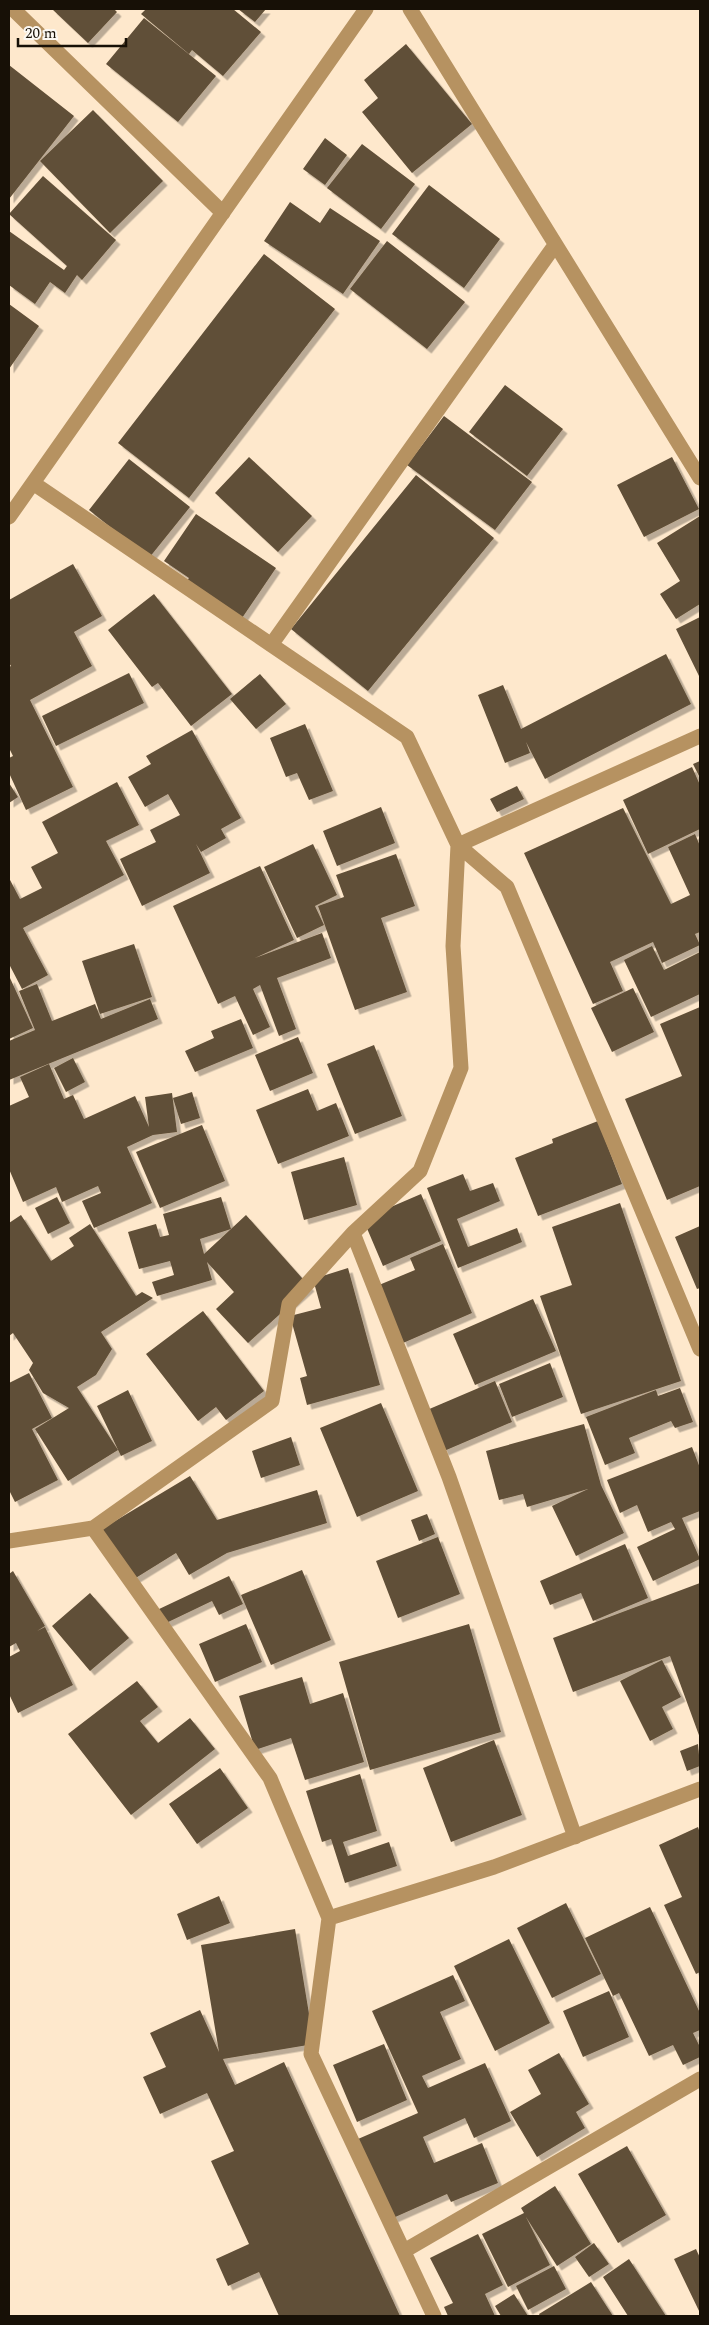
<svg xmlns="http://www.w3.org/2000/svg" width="709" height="2325" font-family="Spectral,serif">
<defs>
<filter id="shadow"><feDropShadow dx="4.5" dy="4.5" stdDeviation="0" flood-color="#0004"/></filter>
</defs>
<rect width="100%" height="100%" fill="#fee8cc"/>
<path fill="#614f37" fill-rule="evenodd" filter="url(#shadow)" d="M52,9H114L117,12L88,43Z
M146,9H233L261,32L223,76L192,50L189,54L141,14Z
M238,9H266L255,22Z
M144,18L216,76L178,122L106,64Z
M406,44L472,124L412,173L362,112L378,98L364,80Z
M9,65L74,116L9,199Z
M93,110L163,181L110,233L40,161Z
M325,138L347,155L325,185L303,169Z
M362,144L415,184L381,229L327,188Z
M43,176L116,240L82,280L77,275L65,293L50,282L35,304L9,285V231L64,270L67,266L9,214Z
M429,185L500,239L464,288L392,234Z
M290,202L320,223L330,208L380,241L343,294L264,241Z
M387,241L465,302L427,349L350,289Z
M264,254L335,309L189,498L118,443Z
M9,304L39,326L9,369Z
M505,385L563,429L527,476L469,432Z
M444,416L532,482L495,530L407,465Z
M249,457L312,516L278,552L215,493Z
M672,457L699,509L644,537L617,485Z
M129,459L190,507L149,558L89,510Z
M416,475L494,538L368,691L291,629Z
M196,514L276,568L240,621L185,584L189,578L164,561Z
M700,516V604L676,619L660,594L680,581L657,543Z
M73,564L102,616L74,632L92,666L30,700L73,787L26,810L9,773V758L13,756L9,748V667L11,666L9,663V600Z
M154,594L232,694L191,726L158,683L152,687L108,630Z
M700,617V675L699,676L676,629Z
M666,654L691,704L545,779L526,742L530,753L505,763L478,695L503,685L521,729Z
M129,673L144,703L56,746L42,716Z
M260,674L286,704L256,729L230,699Z
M305,724L333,791L309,800L297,773L286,777L270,738Z
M192,730L241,818L221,829L226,838L201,852L196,844L210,873L142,906L120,859L156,842L150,830L180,815L168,794L145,807L128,777L151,764L146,756Z
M700,761V778L693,764Z
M692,767L700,785V829L648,854L623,800Z
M117,782L139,825L106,841L124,875L23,928L48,975L22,989L9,964V878L20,899L42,888L31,867L58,853L42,822Z
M9,783L18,797L9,803Z
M517,786L524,799L497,812L490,799Z
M381,807L395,843L337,866L323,831Z
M623,808L671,904L690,895L668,847L695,834L700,846V932L695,934L700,945L662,963L653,942L610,962L623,991L593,1004L524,853Z
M313,844L337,895L315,906L324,925L297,938L264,867Z
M396,854L415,906L381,918L407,992L355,1010L318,906L344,897L336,875Z
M260,866L294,940L255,958L322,933L331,958L277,978L296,1029L279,1036L260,985L253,989L270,1027L253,1035L235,996L218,1004L173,906Z
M134,944L152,997L100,1014L82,961Z
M652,946L664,970L700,952V994L651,1017L624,960Z
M10,978L33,1028L9,1039V979Z
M37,984L52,1021L95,1004L101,1019L150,999L158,1019L9,1080V1041L35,1030L19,991Z
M633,988L654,1032L612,1052L591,1008Z
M700,1007V1186L667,1200L625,1099L682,1076L660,1024Z
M241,1019L253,1048L195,1072L185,1051L214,1038L211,1031Z
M298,1037L313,1073L270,1091L255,1055Z
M374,1045L402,1116L355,1134L327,1064Z
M73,1058L85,1082L66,1092L54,1068Z
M49,1064L64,1099L73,1095L84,1119L135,1096L149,1127L145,1097L172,1093L177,1132L153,1135L127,1147L152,1203L94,1228L82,1201L101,1193L98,1186L62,1202L56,1187L23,1202L9,1169V1106L29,1097L20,1077Z
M308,1089L317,1111L336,1103L349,1136L278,1164L256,1110Z
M192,1092L200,1118L181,1124L173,1098Z
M598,1121L622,1184L538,1216L515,1158L553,1143L552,1139Z
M202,1125L225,1181L160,1208L136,1152Z
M344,1157L357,1205L304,1220L291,1172Z
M463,1174L470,1191L493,1183L500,1201L457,1219L468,1247L517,1228L522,1242L458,1268L427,1188Z
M421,1194L441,1241L383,1266L363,1219Z
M57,1197L70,1223L48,1234L35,1208Z
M221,1197L231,1229L246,1215L310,1287L248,1343L216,1309L234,1292L207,1262L212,1280L157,1296L152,1282L174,1275L170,1261L139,1269L128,1232L156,1224L160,1237L169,1235L163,1214ZM231,1229L204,1254L200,1239Z
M620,1203L681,1381L581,1414L540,1296L572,1285L552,1227Z
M21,1215L51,1261L74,1246L69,1238L90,1224L136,1296L142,1292L153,1298L101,1332L112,1349L96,1375L77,1387L118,1450L68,1481L35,1429L69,1408L43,1393L29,1370L33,1363L13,1333L9,1336V1223Z
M700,1226V1288L697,1289L675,1237Z
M443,1244L472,1313L403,1343L379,1285L415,1270L410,1258Z
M348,1268L380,1385L307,1405L300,1378L307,1376L290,1316L321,1308L313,1279Z
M533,1299L556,1351L475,1385L453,1334Z
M203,1311L264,1391L226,1420L216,1407L198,1421L146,1354Z
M550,1363L563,1397L512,1417L499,1384Z
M29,1373L52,1418L32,1429L58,1480L15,1502L9,1490V1383Z
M495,1381L512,1422L444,1451L427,1410Z
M680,1388L693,1422L675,1428L671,1421L629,1438L635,1453L605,1465L586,1417L656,1390L658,1396Z
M128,1390L152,1441L121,1456L97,1406Z
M381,1403L418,1491L357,1517L320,1428Z
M584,1424L601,1485L624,1533L576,1556L552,1506L588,1489L527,1507L523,1494L499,1500L486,1451Z
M291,1437L300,1465L261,1478L252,1451Z
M692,1447L700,1468V1511L682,1518L700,1559L653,1581L637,1547L675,1529L671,1522L648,1532L637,1505L620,1513L607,1480Z
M190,1476L217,1520L317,1490L327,1523L227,1553L189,1575L176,1553L126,1584L95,1533Z
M427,1514L435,1534L419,1541L411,1520Z
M438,1537L460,1594L398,1618L376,1561Z
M625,1544L648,1598L593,1621L581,1593L550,1605L540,1581Z
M302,1570L331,1640L271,1665L241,1595Z
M13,1571L45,1626L37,1631L45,1627L73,1685L18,1713L9,1694V1657L20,1651L16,1643L9,1647V1574Z
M229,1576L243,1604L219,1615L212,1601L164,1624L157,1610Z
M700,1583V1738L670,1656L573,1692L553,1638Z
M90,1593L129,1638L90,1671L52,1626Z
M246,1624L262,1662L215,1682L199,1644Z
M469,1624L501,1732L370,1770L339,1662Z
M662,1660L681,1697L662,1707L673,1729L650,1741L620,1681Z
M302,1677L310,1704L343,1693L364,1762L305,1780L291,1738L255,1750L239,1696Z
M137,1681L158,1707L140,1721L158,1743L190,1718L215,1749L131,1815L68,1734Z
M494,1740L522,1815L451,1842L423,1768Z
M698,1744L700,1766L687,1771L680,1751Z
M220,1768L248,1808L197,1844L169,1804Z
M360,1774L377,1831L343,1842L348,1856L389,1842L397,1866L345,1883L331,1839L322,1842L306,1791Z
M698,1827L700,1833V1972L696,1974L664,1905L682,1897L659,1845Z
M219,1896L230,1923L187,1940L177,1914Z
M566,1903L601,1974L552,1998L517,1928Z
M650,1907L700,2013V2030L693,2033L700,2047V2057L683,2065L673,2045L649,2056L619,1993L613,1996L585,1938Z
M295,1929L314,2044L223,2059L235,2085L284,2062L400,2316H279L259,2272L228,2286L216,2259L249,2244L211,2161L234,2151L207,2093L160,2114L143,2077L166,2067L150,2033L200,2010L219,2052L201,1945Z
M509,1939L550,2023L495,2051L454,1966Z
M453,1975L465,2001L440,2012L461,2059L422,2076L428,2088L485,2063L511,2121L474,2138L465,2118L423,2137L434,2163L482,2143L498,2183L451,2202L447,2194L393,2218L358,2139L418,2113L372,2011Z
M609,1991L629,2037L583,2057L563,2011Z
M384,2044L407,2100L357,2122L333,2065Z
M559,2053L589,2104L576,2112L585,2128L537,2157L510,2112L541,2094L528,2070Z
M627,2146L666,2215L618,2243L578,2174Z
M555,2186L591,2244L557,2266L526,2217L550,2265L508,2287L482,2234L524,2213L521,2208Z
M478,2234L503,2285L485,2294L495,2316H448L444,2307L453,2303L430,2258Z
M594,2243L609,2264L589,2277L575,2257Z
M696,2249L700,2258V2313L674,2259Z
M629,2259L666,2316H628L603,2277Z
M554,2266L566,2289L528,2310L516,2286Z
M591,2282L613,2316H540L539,2314Z
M514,2294L528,2316H501L495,2306Z"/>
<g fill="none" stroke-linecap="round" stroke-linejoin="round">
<path stroke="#b69261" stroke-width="15" d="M13,9L223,213
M410,9L700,478
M33,483L407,737L458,845L507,887L700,1349
M9,517L366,9
M271,645L555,245
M353,1233L420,1171L461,1068L453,946L458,845L700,736
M93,1528L272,1401L289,1304L353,1233L449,1477L575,1837
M9,1541L93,1528L270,1778L329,1918
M404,2251L700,2079
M434,2316L311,2054L329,1918L494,1867L700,1789"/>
</g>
<rect width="709" height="2325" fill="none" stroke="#171006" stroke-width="20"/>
<path d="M18 38v8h108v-8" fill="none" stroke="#171006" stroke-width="2.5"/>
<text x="25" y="38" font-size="15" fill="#171006" stroke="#fcf8f2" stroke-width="4" paint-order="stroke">20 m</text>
</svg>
